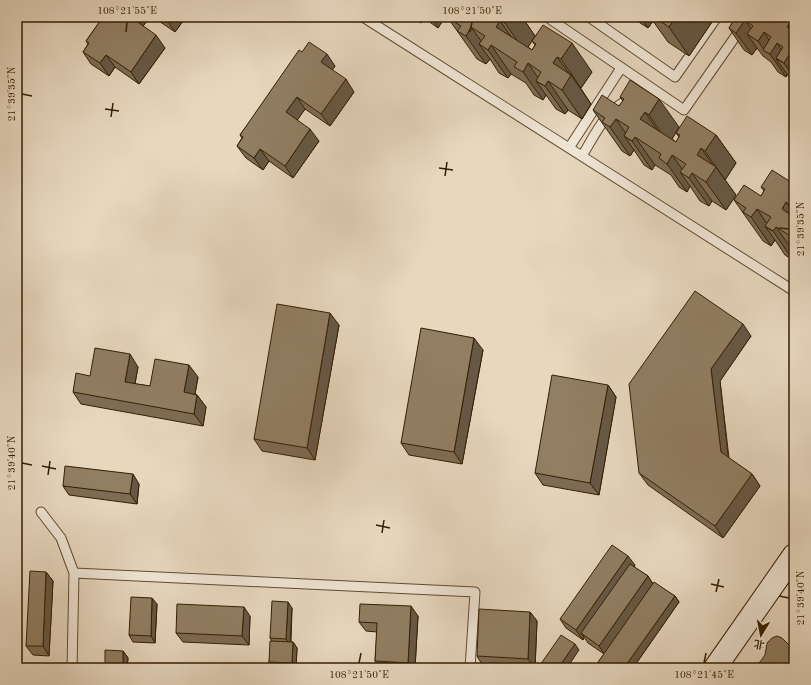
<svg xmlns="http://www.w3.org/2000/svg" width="811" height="685" font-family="'Old Standard TT','Noto Serif SC',serif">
<rect width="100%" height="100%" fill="#e7d7bf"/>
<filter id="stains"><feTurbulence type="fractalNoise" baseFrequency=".005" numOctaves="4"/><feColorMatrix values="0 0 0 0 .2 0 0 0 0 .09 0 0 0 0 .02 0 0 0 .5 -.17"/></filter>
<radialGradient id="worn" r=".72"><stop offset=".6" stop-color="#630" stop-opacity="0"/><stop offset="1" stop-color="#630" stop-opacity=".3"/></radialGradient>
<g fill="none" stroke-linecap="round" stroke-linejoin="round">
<defs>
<path id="lane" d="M363,17L794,291
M547,17L684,110L749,17
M589,17L675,77L717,17
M569,148L621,68
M582,156C595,135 607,106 632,99
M41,512L61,538L74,573L72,668
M74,573L475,592L470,668"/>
<path id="secondary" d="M715,668L794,555"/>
</defs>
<use href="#lane" stroke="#614c30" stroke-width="11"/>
<use href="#secondary" stroke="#341e00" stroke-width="24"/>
<use href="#lane" stroke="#efe5d5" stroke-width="9"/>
<use href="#secondary" stroke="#efe5d5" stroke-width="22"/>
</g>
<path fill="#7d6c55" stroke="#341e00" d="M103,17H150L143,26L165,48L139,84L115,67L109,76L91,64L83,52L88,44L86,41Z
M153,17H186L175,32Z
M412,17H445L438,28L424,18L421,23Z
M449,17H522L535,36L528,47L532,50L535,45L532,41L592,72L581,88L580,87L591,104L582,119L568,110L565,114L556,109L546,95L543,100L534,95L526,83L511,74L508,78L499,73L490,59L486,64L477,59L448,18Z
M631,17H713L714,19L689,56L668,42L653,21L648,28Z
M736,17L794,23V82L792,81L787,74L786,77L778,72L771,62L763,56L757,48L752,55L744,50L729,28Z
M302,52L335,66L332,70L354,92L330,126L305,109L297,120L319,141L293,178L269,161L263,170L246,158L237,146L242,138L240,135Z
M620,97L679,127L672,139L676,142L679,137L676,133L716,135L736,163L725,180L724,179L736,195L726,210L712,201L709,206L700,201L690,186L687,192L679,187L671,175L655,165L652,170L644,165L634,150L630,156L622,151L593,110L619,106L623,101Z
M794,184V259L793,260L785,255L775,240L771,246L763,241L734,200L761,196L764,191L761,187Z
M339,325L315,460L262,451L254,439Z
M751,336L720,381L729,458L752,474L760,486L723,538L648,485L639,473Z
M483,350L462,464L409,455L401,443Z
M138,367L135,384L150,386L198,377L195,394L197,395L206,407L203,426L81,404L73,392L90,376Z
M608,385L616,397L599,495L543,485L535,473Z
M139,484L137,504L69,495L63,486Z
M635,565L634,567L648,576L653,584L675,596L679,602L633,668H594L604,654L588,643L584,637L583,640L566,628L560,619Z
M46,572L53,581L49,656L33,655L26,646Z
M157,604L155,643L133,642L129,635Z
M292,608L291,642H293L297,648L296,668H273L269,662L272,641L270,638Z
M530,612L537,621L535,668L483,666L477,656Z
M250,616L249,645L183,642L176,633Z
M418,616L415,668H380L375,661L377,632L366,631L359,622Z
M123,651L128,658L127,668H106L105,666Z"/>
<path fill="#665845" stroke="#341e00" d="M133,17H150L140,30L132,18Z
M169,17H186L175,32L167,20Z
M417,17H423L424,18L421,23Z
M431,17H445L438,28Z
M509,17H522L535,36L525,52L505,23Z
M640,17H651L653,21L648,28Z
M676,17H713L714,19L689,56L669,27Z
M745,20L759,40L764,32L774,48L777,43L787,58L792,50L794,54V64L793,63L794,64V78L784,63L776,59L787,74L786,77L770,54L765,51L758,41L747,34L757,48L752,55L736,33Z
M792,20L794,23V38L787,27Z
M500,21L520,49L496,27Z
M471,27L487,49L479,44L490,59L486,64L466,36Z
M156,35L165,48L139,84L131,72Z
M572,43L592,72L581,88L561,59Z
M491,45L511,74L508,78L488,50Z
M327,54L335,66L330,74L321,62Z
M106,55L115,67L109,76L100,63Z
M557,57L571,76V75L591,104L582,119L562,90L553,63Z
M528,63L543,85L536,81L546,95L543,100L523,72Z
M346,79L354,92L330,126L321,114Z
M548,81L568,110L565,114L545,86Z
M297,97L305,109L294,125L286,112Z
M659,99L679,127L669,144L649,115Z
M645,112L665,141L640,119Z
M616,119L631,141L624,136L634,150L630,156L610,127Z
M310,129L319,141L293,178L285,166Z
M716,135L736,163L725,180L705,151Z
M635,137L655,165L652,170L632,141Z
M701,148L715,168L716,167L736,195L726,210L706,182L697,155Z
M260,149L269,161L263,170L254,158Z
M672,155L688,177L680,172L690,186L687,192L667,164Z
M692,173L712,201L709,206L689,178Z
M794,199V211L790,205Z
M786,202L794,214V226L782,209Z
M757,209L772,231L765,226L775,240L771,246L751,217Z
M776,227L794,252V259L793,260L773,231Z
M330,313L339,325L315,460L307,448Z
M743,324L751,336L720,381L729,464L721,452L711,369Z
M474,338L483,350L462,464L454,452Z
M130,354L138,367L133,394L125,382Z
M189,365L198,377L193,405L184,392Z
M608,385L616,397L599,495L590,483Z
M197,395L206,407L203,426L194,414Z
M133,474L139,484L137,504L130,494Z
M752,474L760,486L723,538L715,526Z
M628,556L635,565L585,636L581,633L584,637L583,640L576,630Z
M46,572L53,581L49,656L43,646Z
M648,576L654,586L605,655L599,646Z
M675,596L679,602L633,668H624Z
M152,598L157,604L155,643L151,636Z
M288,602L292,608L290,645L286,639Z
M411,606L418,616L415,668H412L408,663Z
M244,607L250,616L249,645L242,636Z
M530,612L537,621L535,668L528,659Z
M293,642L297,648L296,668H295L292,663Z
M575,644L579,650L567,668H558Z
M123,651L128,658L127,668H124L123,667Z"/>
<path fill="#917e63" stroke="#341e00" d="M103,17H133L132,18L156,35L131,72L106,55L100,63L83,52L89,43L86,41Z
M162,17H169L167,20Z
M449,17H509L505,23L500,21L496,27L532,50L536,44L532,41L543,25L572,43L561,59L557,57L553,63L571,75L562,90L548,81L545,86L536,81L541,72L528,63L523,72L514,67L517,62L491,45L488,50L479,44L485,36L471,27L466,36L457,31L461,26L448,18Z
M654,17H676L669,27Z
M736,17H788L792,20L787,27L794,32V52L792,50L784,63L776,58L783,47L777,43L770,54L763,50L771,37L764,32L758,41L747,34L753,26L745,20L736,33L729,28Z
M309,42L327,54L321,62L346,79L321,114L297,97L286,112L310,129L285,166L260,149L254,158L237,146L243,137L240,135L299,50L302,52Z
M630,80L659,99L649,115L645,112L640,119L676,142L680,135L676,133L687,116L716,135L705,151L701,148L697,155L716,167L706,182L692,173L689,178L680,172L686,164L672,155L667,164L659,158L661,154L635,137L632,141L624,136L629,127L616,119L610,127L602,122L605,118L593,110L602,95L619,106L624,99L620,97Z
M772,170L794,184V199L790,205L786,202L782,209L794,217V238L776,227L773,231L765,226L771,217L757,209L751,217L743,212L746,208L734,200L744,185L761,196L765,189L761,187Z
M695,291L743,324L711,369L721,452L752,474L715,526L639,473L629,384Z
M277,304L330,313L307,448L254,439Z
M421,328L474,338L454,452L401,443Z
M95,348L130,354L125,382L150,386L155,359L189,365L184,392L197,395L194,414L73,392L76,373L90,376Z
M552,375L608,385L590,483L535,473Z
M65,466L133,474L130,494L63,486Z
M612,545L628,556L576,630L560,619Z
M630,564L648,576L599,646L581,633Z
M30,571L46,572L43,646H26Z
M654,582L675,596L624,668H594Z
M131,597L152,598L151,636L129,635Z
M272,601L288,602L286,639L270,638Z
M177,604L244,607L242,636L176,633Z
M360,604L411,606L408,663L375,661L377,623L359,622Z
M479,609L530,612L528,659L477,656Z
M561,635L575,644L558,668H538Z
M777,636L782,638L794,650V668H752L760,662L765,655L767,643L772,638Z
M270,641L293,642L292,663L269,662Z
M105,650L123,651V667L105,666Z"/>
<path fill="none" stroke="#341e00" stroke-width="1.5" d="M126,32L127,22M470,32L472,22M22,94L32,96M105,109L119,111M111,117L113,103M439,168L453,170M445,176L447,162M779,228L789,229M22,463L32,465M42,466L56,469M48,475L50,461M376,525L390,528M382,533L384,520M711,584L724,587M716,592L719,579M779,596L789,598M359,663L361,653M704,663L706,653"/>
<rect width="811" height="685" fill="none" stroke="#e7d7bf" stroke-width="44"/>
<g transform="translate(761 635) rotate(190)" stroke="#efe5d5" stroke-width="3" paint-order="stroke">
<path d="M0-3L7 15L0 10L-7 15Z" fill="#341e00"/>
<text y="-6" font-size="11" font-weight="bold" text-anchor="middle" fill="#341e00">北</text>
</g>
<rect x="22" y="22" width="767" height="641" fill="none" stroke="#341e00" stroke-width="1.5"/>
<g font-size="10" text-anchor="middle" fill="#341e00">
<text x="127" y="14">108°21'55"E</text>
<text x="472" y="14">108°21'50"E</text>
<text transform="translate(11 94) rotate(-90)" y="4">21°39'35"N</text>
<text transform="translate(800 229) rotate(-90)" y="4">21°39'35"N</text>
<text transform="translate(11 463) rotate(-90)" y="4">21°39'40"N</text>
<text transform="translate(800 598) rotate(-90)" y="4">21°39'40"N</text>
<text x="359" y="678">108°21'50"E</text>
<text x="704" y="678">108°21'45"E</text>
</g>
<rect width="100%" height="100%" filter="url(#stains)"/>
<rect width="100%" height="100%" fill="url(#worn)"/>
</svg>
